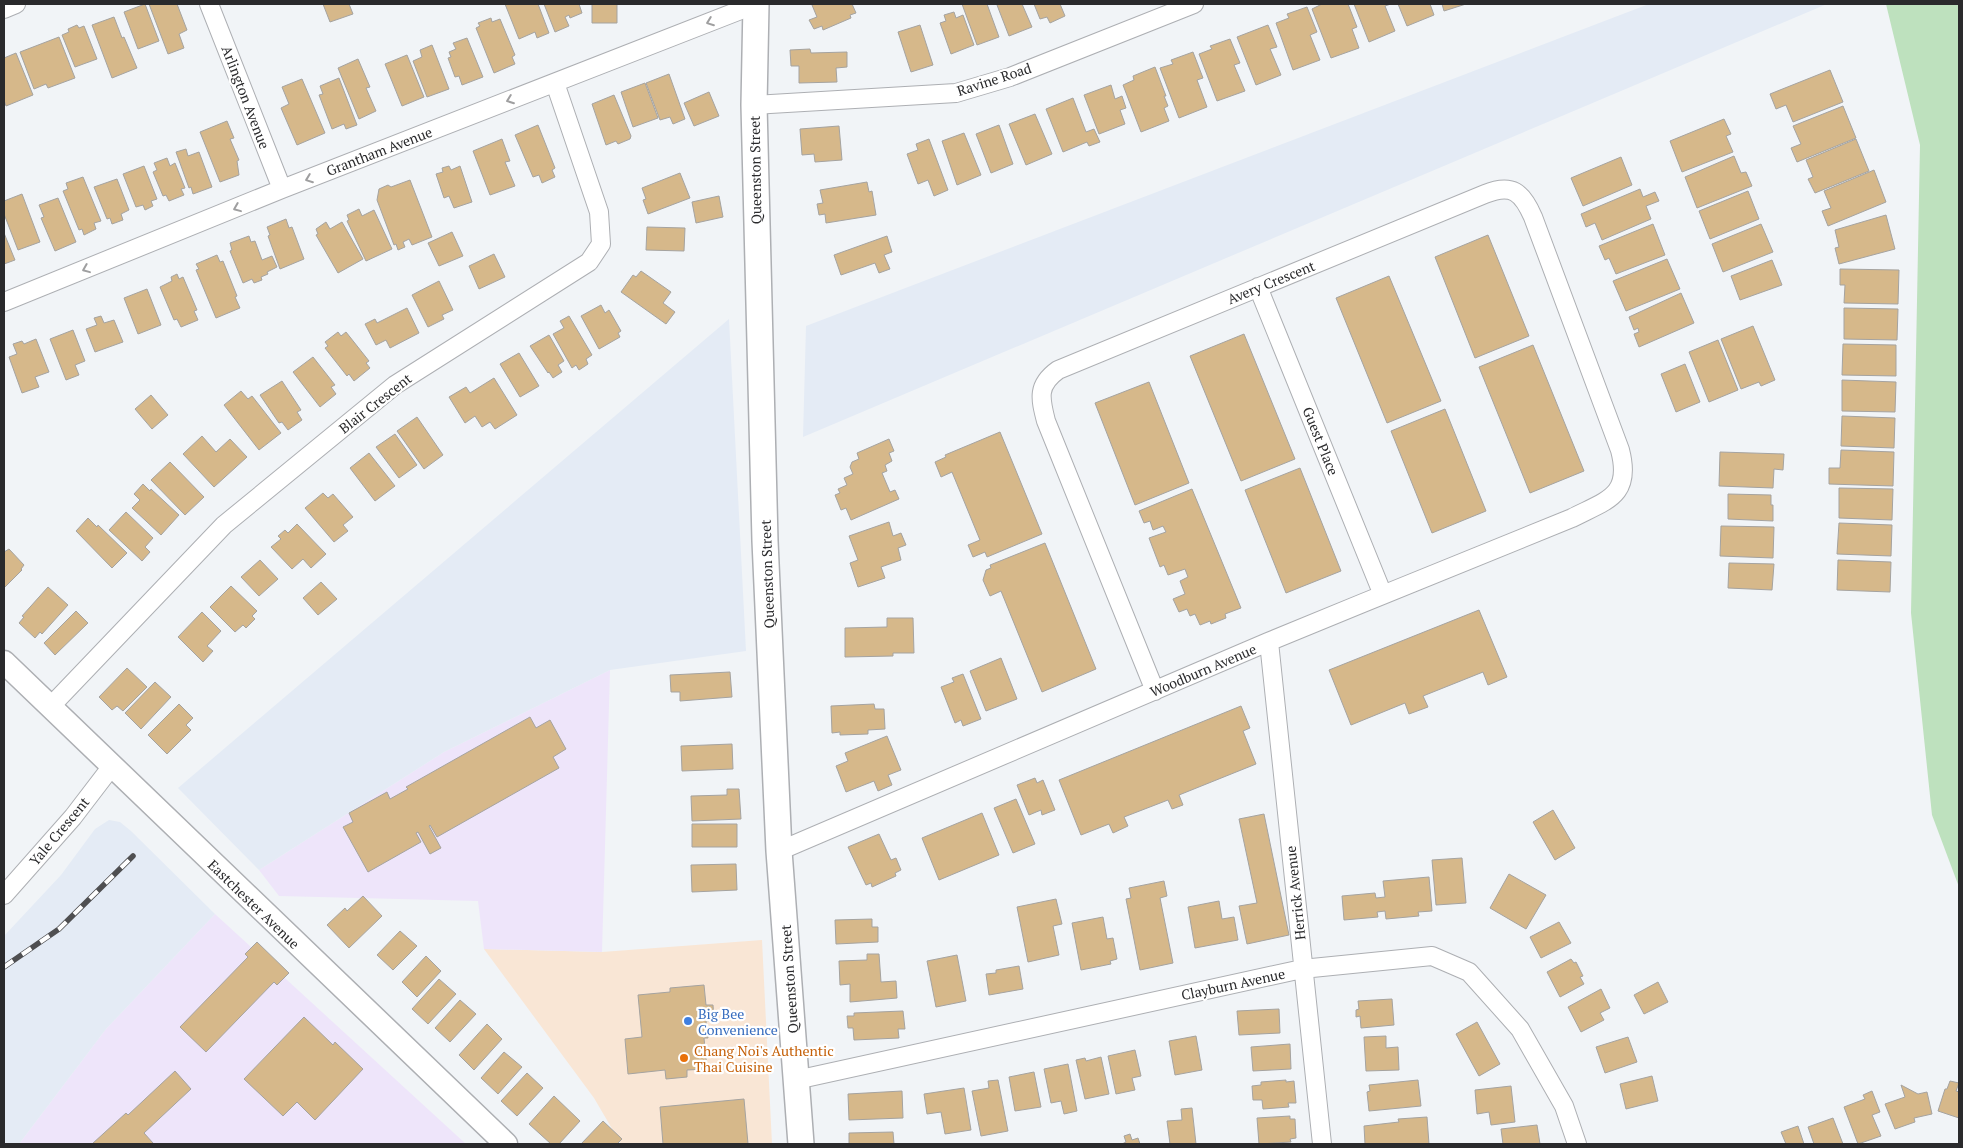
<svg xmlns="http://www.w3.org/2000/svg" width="1963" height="1148" font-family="'PT Serif',serif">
<rect width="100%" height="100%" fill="#f1f4f7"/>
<path fill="#f9e6d5" d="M762,940L772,1144H621L594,1098L484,949L602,952Z"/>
<path fill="#eee5fa" d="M610,670L602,952L484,949L478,901L279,896L259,870L444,752Z
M215,914L466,1144H19L106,1029Z"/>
<path fill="#e4ebf5" d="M1649,4H1827L803,437L806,326Z
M729,319L746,651L610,670L444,752L259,870L178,788Z
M109,820L120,822L131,831L215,914L106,1029L19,1144H4V936L61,875L95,829Z"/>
<path fill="#bee1be" d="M1886,4H1959V887L1932,815L1911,613L1920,145Z"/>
<path fill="#d6b88a" stroke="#a5a3a0" d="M145,4L159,41L138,49L124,12Z
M149,4H177L187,30L179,34L184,48L168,54Z
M323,4H349L353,14L330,22Z
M505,4H538L549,33L537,38L535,32L519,39Z
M544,4H579L582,13L570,18L569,15L565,17L569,26L555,32Z
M592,4H617V23H592Z
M815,4H852L856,13L850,15L851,18L823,30L822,26L814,29L809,20L817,17L812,5Z
M962,4H987L999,37L977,45Z
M1000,4H1022L1032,27L1009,36L997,5Z
M1034,4H1060L1065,16L1050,23L1047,17L1040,19Z
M1322,4H1348L1357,27L1352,29L1359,48L1331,58L1312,9Z
M1354,4H1391L1385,6L1395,31L1369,42Z
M1398,4H1430L1434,15L1407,26Z
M1442,4H1466L1444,11Z
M1307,7L1317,32L1310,35L1320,60L1293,70L1276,23L1289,18L1287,14Z
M954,12L956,18L963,15L974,45L951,54L940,23L946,21L944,15Z
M114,17L122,38L124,37L137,68L112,78L92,25Z
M491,18L492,22L500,19L515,55L512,57L515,64L494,73L476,28L480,26L478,23Z
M77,25L79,28L84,26L97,59L75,67L62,35L69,32L68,29Z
M920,25L933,65L911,72L898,32Z
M1268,25L1277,47L1270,49L1281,75L1256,85L1237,37Z
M59,37L75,78L48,88L46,84L34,89L20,52Z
M467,38L483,77L462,85L459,76L455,77L448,58L451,57L449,52L456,49L453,43Z
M1230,39L1240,63L1234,65L1245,91L1217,101L1199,54L1212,49L1210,46Z
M432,45L449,89L427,97L413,61L422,57L420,50Z
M810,49L811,53L847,52V67L836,68L837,82L799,83V66H791L790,50Z
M1193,52L1203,78L1197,80L1207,107L1179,118L1160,68L1173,64L1171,60Z
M16,53L33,95L6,106L4,100V58Z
M407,55L424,97L402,106L385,64Z
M358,59L370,87L366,88L376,111L359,119L338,68Z
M1155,67L1166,96H1164L1168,106L1164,108L1169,121L1141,132L1123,85L1134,80L1133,76Z
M1830,70L1843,102L1793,122L1786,105L1776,109L1770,94Z
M669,74L685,119L673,124L670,117L660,120L646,83Z
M339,78L357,125L346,129L344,124L332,129L319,95L323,94L320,86Z
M302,79L325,133L297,145L281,108L289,104L282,87Z
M645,83L658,118L633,127L621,92Z
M1111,85L1115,99L1122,96L1126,108L1120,110L1125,124L1099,134L1084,95Z
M709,92L719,116L694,126L684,103Z
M614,95L631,136L630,139L618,144L616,141L606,145L592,104Z
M1073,98L1086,132L1094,129L1100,142L1089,146L1087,142L1063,152L1046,109Z
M1843,106L1856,138L1797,162L1791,148L1801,144L1793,126Z
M1035,114L1052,154L1026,165L1009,124Z
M1724,119L1731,134L1726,136L1733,152L1682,172L1670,141Z
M227,121L234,138L230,139L239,160L237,161L239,175L220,182L200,132Z
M538,125L555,168L552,170L555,177L542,183L539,175L533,177L515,135Z
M999,125L1013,164L991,173L976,134Z
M839,126L842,160L815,162L814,154L802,155L800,129Z
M964,133L981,175L957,185L942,141Z
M502,139L510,161L505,162L515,186L490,195L473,151Z
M929,139L948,190L934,196L928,180L918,184L907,154L918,150L916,144Z
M1856,139L1869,171L1815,193L1808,179L1813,177L1806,160Z
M186,149L188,156L199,152L212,187L193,194L191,187L189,188L176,152Z
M1734,156L1741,173L1746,172L1752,186L1697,208L1685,177Z
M1621,157L1632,185L1583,206L1571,178Z
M167,158L170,166L175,163L185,188L181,189L184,195L169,201L166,195L163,196L153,172L157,170L154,163Z
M144,166L157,199L151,201L153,206L145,210L143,205L136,207L123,174Z
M449,166L451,170L460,166L472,202L454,208L449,196L444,198L436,174L443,172L442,168Z
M1874,170L1886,202L1828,226L1822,211L1831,208L1824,191Z
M680,173L690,198L648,214L643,200L646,199L642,188Z
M83,177L101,221L94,223L96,229L84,235L82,229L79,230L63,191L68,189L66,183Z
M117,179L129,210L121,214L123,220L112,224L110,218L107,219L94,187Z
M410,180L432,237L412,245L409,239L403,242L405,247L398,250L396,244L394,245L377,200L379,189L388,185L391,187Z
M867,182L869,192L872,191L876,215L826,223L825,214L819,215L817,204L823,203L820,190Z
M1640,189L1643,197L1655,192L1659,201L1646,206L1651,219L1602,240L1595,223L1586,227L1581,214Z
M1748,191L1759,219L1710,239L1699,211Z
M22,194L40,242L18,250L4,214V201Z
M719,196L723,217L696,223L692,202Z
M58,198L76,242L55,251L41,218L44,217L39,205Z
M359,209L362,216L374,210L392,249L366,261L347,221L349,220L347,215Z
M1886,215L1895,249L1839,264L1835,248L1839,247L1835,230Z
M286,219L289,228L292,227L304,259L280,269L268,236L270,235L267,227Z
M326,222L330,229L342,222L363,259L338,273L316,235L318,234L316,229Z
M1653,224L1665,255L1616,274L1609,258L1605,260L1599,246Z
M1761,224L1773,252L1723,272L1712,244Z
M647,227L685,228L684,251L646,250Z
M452,232L463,256L439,266L428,243Z
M4,233L15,260L4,264Z
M1488,235L1529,336L1475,358L1435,257Z
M249,236L251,242L255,241L262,260L272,256L277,267L267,272L268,274L261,277L262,280L254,283L252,279L243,283L230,251L232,250L230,243Z
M887,236L892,252L884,255L890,269L879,273L875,263L841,275L834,255Z
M494,254L505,277L479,289L469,266Z
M217,255L220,262L223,261L237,296L235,297L240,308L216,318L196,270L199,269L196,264Z
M1667,259L1680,289L1626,311L1613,281Z
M1772,260L1782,285L1740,300L1731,276Z
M1840,269L1899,270L1898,304L1844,303L1845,285H1840Z
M641,271L671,292L663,303L675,312L666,324L621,292L633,275L636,277Z
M177,274L179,279L183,277L197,310L194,311L198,320L181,327L177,319L174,320L160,287L172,281L171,277Z
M1389,276L1441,401L1387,423L1336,298Z
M439,281L453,310L442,315L444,319L428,327L412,295Z
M147,289L161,325L138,334L124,298Z
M1681,293L1694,323L1639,347L1634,334L1639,332L1638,328L1634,330L1629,317Z
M601,305L605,313L609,310L621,331L618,333L620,337L599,349L581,316Z
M407,308L419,333L390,348L386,340L376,345L365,324L375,319L377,323Z
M1844,308L1898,309L1897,340L1844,339Z
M101,316L104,323L114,320L123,342L95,352L86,329L97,325L94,318Z
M569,316L592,355L586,359L588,364L579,370L576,365L572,368L553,334L564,328L560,321Z
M1753,326L1775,380L1761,386L1759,382L1741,389L1721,339Z
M73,330L85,361L75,365L79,375L66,380L50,339Z
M338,332L341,336L346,332L369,361L366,363L370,368L354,381L349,374L347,376L325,348L328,346L325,342Z
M1244,334L1295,459L1241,481L1190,356Z
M549,335L564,361L558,365L562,372L553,378L549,372L548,373L530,346Z
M36,339L49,372L35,377L39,387L22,393L9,357L17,354L13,344L22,341L24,344Z
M1718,340L1738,390L1709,402L1689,352Z
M1843,344L1896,345V376L1842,375Z
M1533,345L1584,471L1530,493L1479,367Z
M519,353L539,386L520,397L500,364Z
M313,357L335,385L331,387L336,394L320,407L293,372Z
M1685,364L1700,402L1676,412L1661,374Z
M494,378L517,415L495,429L490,422L482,427L475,416L465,423L449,397L466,387L470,393Z
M1842,380L1896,382L1895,412L1842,411Z
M282,381L301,410L297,412L302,420L288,430L282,422L279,423L260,395Z
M1149,382L1189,483L1135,505L1095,403Z
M241,391L248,399L252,396L281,433L259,450L224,405Z
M151,395L168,415L152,429L135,409Z
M1445,409L1486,511L1432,533L1391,431Z
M1842,416L1895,418L1894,448L1841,446Z
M417,417L443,455L424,469L397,431Z
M1000,432L1042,534L987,557L985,552L973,557L968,545L980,540L952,472L941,477L935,462L946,457L945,455Z
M395,434L417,465L399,478L376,447Z
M202,436L216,452L230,439L247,457L214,487L183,454Z
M889,439L894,451L889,453L892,461L885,465L887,471L882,473L890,492L895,490L899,499L851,520L846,508L841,510L835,495L840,493L838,489L847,485L844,478L853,474L850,467L852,462L859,459L857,453Z
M1841,450L1894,452L1893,486L1829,484V468H1840Z
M1720,452L1784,454L1783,470L1774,469L1773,488L1719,486Z
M369,453L395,486L375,501L350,468Z
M170,462L204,497L185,515L151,480Z
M1300,468L1341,571L1286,593L1245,490Z
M143,484L150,491L151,489L179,515L161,535L132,508L140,500L134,494Z
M1839,488L1893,489L1892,520L1839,518Z
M1192,489L1241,608L1225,614L1226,618L1211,624L1210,621L1200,625L1195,614L1190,616L1187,609L1179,612L1173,599L1185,594L1180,581L1188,577L1185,569L1168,575L1164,565L1160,567L1149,538L1166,532L1163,526L1153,530L1150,521L1144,523L1139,511Z
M323,493L328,498L333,494L353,517L343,525L348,531L334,542L305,508Z
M1728,494L1771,495V505H1773V521L1728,519Z
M126,512L153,538L145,547L150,552L142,561L109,530Z
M88,518L97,527L98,525L127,553L112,568L76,531Z
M889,522L893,536L901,533L906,545L898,548L901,560L881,567L885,578L858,587L850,563L858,560L849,536Z
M1839,523L1892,525L1891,556L1837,554Z
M297,524L326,554L311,568L303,559L292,569L271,547L281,539L278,536L285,530L288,533Z
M1721,526L1774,527L1773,558L1720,556Z
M1045,543L1096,669L1042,692L1001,591L990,596L983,580L986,570L991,568L990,565Z
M9,549L24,565L21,569L22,570L4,588V552Z
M260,560L278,579L259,596L241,577Z
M1838,560L1891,562L1890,592L1837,590Z
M1729,563L1774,564L1772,590L1728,588Z
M321,582L337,599L318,615L303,598Z
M231,586L257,611L252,616L255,619L246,628L243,625L235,632L210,607Z
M48,587L68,605L42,634L40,632L35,638L19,623L24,617L22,616Z
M1479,610L1507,677L1488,685L1483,672L1423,696L1428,707L1409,714L1405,703L1351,725L1329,670Z
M76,611L88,623L55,655L44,643Z
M202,612L221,631L207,646L213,651L203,662L178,637Z
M887,618H913L914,653H893V656L845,657V628L887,627Z
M1001,658L1017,699L986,711L970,671Z
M127,668L147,687L123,711L117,706L112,710L99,697Z
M730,672L732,697L680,701V692H671L670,675Z
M963,674L981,719L963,726L961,720L955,723L941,687L954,682L952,678Z
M155,682L171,697L141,729L125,713Z
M179,704L193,718L186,725L191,730L167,754L148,735Z
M874,704L875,709H884L885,729L868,730V734L840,735V732L832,733L831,706Z
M1241,706L1250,728L1243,731L1256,764L1179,795L1183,805L1172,809L1168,800L1124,817L1128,826L1113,833L1109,824L1081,835L1059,780Z
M530,717L536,728L550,720L566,749L553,757L559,768L437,837L430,825L429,826L441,848L430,854L418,832L416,833L421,842L368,872L343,827L353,822L349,813L387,792L390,799L408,789L406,787Z
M887,736L901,770L888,775L892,785L878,791L874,781L846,792L836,766L848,761L845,753Z
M732,744L733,769L682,771L681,746Z
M1035,778L1037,783L1043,780L1055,810L1042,815L1041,810L1029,815L1017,785Z
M727,789H739L741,819L692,821L691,796L727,795Z
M1016,799L1035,844L1013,853L994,808Z
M1553,810L1575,848L1555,860L1533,822Z
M982,813L999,855L939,880L922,838Z
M1264,814L1289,935L1247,944L1239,906L1257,903L1239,819Z
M692,824H737V847H692Z
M879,834L891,860L896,858L901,870L895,873L896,876L872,887L871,883L866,885L848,847Z
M1462,858L1466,903L1436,905L1432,860Z
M736,864L737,890L692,892L691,865Z
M1509,874L1546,895L1526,929L1490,908Z
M1429,877L1432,911L1418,912L1419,916L1386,919L1385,911L1377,912L1378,917L1344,920L1342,896L1375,893L1376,898L1385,897L1383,881Z
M1164,881L1167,896L1160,898L1173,963L1140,970L1126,899L1131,898L1129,888Z
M363,896L382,916L349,948L327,925L345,908L347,911Z
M1056,899L1062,924L1053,926L1059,955L1028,962L1017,907Z
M1219,901L1222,919L1234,917L1238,940L1195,948L1188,907Z
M1103,917L1107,939L1113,938L1117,959L1110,961L1111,964L1081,970L1072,923Z
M872,919V927H878V942L836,944L835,920Z
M1559,922L1571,943L1541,958L1530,937Z
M400,931L417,946L393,970L377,955Z
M257,942L289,973L277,985L274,982L206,1052L180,1027L248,957L245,954Z
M867,954H879L881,982L896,981L897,998L850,1002V984L840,985L839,961L867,960Z
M957,955L966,1001L936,1007L927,961Z
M426,956L441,971L417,997L402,982Z
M1571,959L1574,963L1576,962L1583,976L1580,977L1584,984L1560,997L1547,972Z
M1019,966L1023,989L989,995L986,974L996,973V970Z
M439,979L456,994L428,1024L412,1009Z
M1658,982L1668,1002L1644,1014L1634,995Z
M704,985L706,1005H713L714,1020L706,1021L708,1038H704L707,1069L687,1070V1077L666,1079L665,1070L628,1074L625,1039L642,1037L638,995L670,992V988Z
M1601,989L1610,1008L1600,1013L1604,1020L1581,1032L1568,1007Z
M1392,999L1394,1025L1361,1028L1360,1016L1356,1017V1010L1359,1009L1358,1001Z
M460,1000L476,1014L450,1042L435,1028Z
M1279,1009L1280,1033L1239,1035L1237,1011Z
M903,1011L905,1029H898L899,1038L854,1040L853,1028H848L847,1016H854V1013Z
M304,1017L333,1045L335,1042L363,1069L315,1120L297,1102L283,1116L244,1079Z
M1477,1022L1500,1064L1479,1076L1456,1034Z
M487,1024L502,1039L474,1070L459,1055Z
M1196,1036L1202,1070L1175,1075L1169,1041Z
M1386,1036V1048L1398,1047L1399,1070L1366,1071L1364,1037Z
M1628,1037L1637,1062L1605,1073L1596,1047Z
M1290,1044L1291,1069L1253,1071L1251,1047Z
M1135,1050L1141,1076L1132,1078L1135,1090L1116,1094L1108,1056Z
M504,1052L522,1067L498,1094L481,1078Z
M1101,1057L1109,1094L1085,1099L1076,1060L1085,1058L1086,1061Z
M1068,1064L1077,1111L1064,1114L1061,1101L1051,1103L1044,1069Z
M175,1071L191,1089L144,1133L153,1143L152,1144H92L126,1113L128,1115Z
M1034,1072L1041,1107L1015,1111L1009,1077Z
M527,1073L543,1088L517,1116L501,1101Z
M1652,1076L1658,1101L1626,1109L1620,1084Z
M998,1080L1008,1131L981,1136L972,1091L989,1088L988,1081Z
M1286,1080V1082L1294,1081L1296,1103H1288L1289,1107L1263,1109L1262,1100H1253L1252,1086L1261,1085V1082Z
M1418,1080L1421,1106L1369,1111L1367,1092L1370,1091L1369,1085Z
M1950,1081L1959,1083L1956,1091L1959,1092V1118L1938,1111L1945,1089H1947Z
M1901,1085L1918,1094L1927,1092L1932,1114L1914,1118L1915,1122L1895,1129L1885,1104L1905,1097Z
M1511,1086L1515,1122L1491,1125L1489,1112L1477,1114L1475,1090Z
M964,1088L971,1130L945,1134L941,1112L927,1114L924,1094Z
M902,1091L903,1118L849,1120L848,1094Z
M1872,1091L1880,1112L1872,1115L1881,1136L1858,1144L1844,1107L1865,1099L1863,1095Z
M554,1096L580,1121L559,1144H551L529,1124Z
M744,1099L748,1144H663L660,1107Z
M1192,1108L1196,1144H1170L1167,1121L1182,1120L1181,1109Z
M1290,1116V1119H1295L1296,1138L1290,1139L1291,1142L1259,1144L1257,1118Z
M1427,1117L1429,1144H1365L1364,1126L1399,1122L1398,1119Z
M1833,1118L1843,1144H1814L1808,1127Z
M603,1121L622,1139L617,1144H581Z
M1537,1125L1540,1144H1503L1501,1129Z
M1798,1126L1804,1144H1786L1781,1132Z
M893,1132L894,1144H849V1133Z
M1130,1134L1132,1140L1138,1138L1140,1144H1122L1126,1142L1124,1136Z"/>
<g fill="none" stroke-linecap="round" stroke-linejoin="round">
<defs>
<path id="minor" d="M209,4L282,189
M4,9L16,4
M754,105L956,93L1010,77L1194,4
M1258,287L1383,595
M4,302L282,189L756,4
M1269,642L1322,1144
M50,707L224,525L395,385L589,262L601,244L599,212L555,83
M779,851C942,781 1105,711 1268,642C1369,600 1470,560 1572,518C1607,500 1632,496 1620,450L1533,217C1522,192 1512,183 1485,194L1058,370C1037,385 1040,398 1046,421L1155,691
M4,895L73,817L112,766
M796,1080L1302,969L1432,956L1469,972L1520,1029L1564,1106L1577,1144"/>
<path id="tertiary" d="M4,662L506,1144"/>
<path id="secondary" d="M756,4L754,105L765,541L779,851L801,1144"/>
</defs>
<use href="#minor" stroke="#adafb3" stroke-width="20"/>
<use href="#tertiary" stroke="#adafb3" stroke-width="25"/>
<use href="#secondary" stroke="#adafb3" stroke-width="28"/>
<use href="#minor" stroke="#fff" stroke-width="18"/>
<use href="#tertiary" stroke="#fff" stroke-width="22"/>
<use href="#secondary" stroke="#fff" stroke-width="25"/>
<defs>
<path id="rail" d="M4,967L59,929L133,856"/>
</defs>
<use href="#rail" stroke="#4f4f51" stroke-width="5.5"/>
<use href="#rail" stroke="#fff" stroke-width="4" stroke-dasharray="11" stroke-linecap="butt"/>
</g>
<defs><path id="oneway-chevron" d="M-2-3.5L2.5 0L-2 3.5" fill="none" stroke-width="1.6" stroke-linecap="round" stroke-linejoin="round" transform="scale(1.25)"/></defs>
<g stroke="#9f9fa0">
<use href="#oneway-chevron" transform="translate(710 22) rotate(159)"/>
<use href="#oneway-chevron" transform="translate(510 100) rotate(159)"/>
<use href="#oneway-chevron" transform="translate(309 179) rotate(159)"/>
<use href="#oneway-chevron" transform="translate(237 208) rotate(158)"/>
<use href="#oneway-chevron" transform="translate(86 269) rotate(158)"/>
</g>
<circle fill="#3f7fe0" stroke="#fff" stroke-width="2" cx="688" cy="1021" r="5"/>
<circle fill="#e8710a" stroke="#fff" stroke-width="2" cx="684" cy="1058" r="5"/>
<g text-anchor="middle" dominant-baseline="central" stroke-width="4.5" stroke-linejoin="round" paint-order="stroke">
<g font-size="14" fill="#2a2a2c" stroke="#fff">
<text transform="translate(994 79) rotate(-18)">Ravine Road</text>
<text transform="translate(246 97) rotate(69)">Arlington Avenue</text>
<text transform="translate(379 151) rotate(-21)">Grantham Avenue</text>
<text transform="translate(755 170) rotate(-91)">Queenston Street</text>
<text transform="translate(1271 282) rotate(-22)">Avery Crescent</text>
<text transform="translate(375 403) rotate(-38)">Blair Crescent</text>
<text transform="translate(1321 441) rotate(68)">Guest Place</text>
<text transform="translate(767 574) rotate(-92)">Queenston Street</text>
<text transform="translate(1203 670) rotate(-23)">Woodburn Avenue</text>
<text transform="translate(59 831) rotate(-50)">Yale Crescent</text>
<text transform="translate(1295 893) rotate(-96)">Herrick Avenue</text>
<text transform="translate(254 904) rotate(44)">Eastchester Avenue</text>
<text transform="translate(789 979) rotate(-94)">Queenston Street</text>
<text transform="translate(1233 984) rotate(-12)">Clayburn Avenue</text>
</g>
<g font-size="14" fill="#366cbe" stroke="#fff" text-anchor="start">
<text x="698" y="1013">Big Bee<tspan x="698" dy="16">Convenience</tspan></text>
</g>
<g font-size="14" fill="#c56008" stroke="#fff" text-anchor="start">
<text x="694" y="1050">Chang Noi's Authentic<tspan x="694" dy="16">Thai Cuisine</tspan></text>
</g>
</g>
<rect width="1963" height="1148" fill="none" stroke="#2a2a2c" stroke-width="10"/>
</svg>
